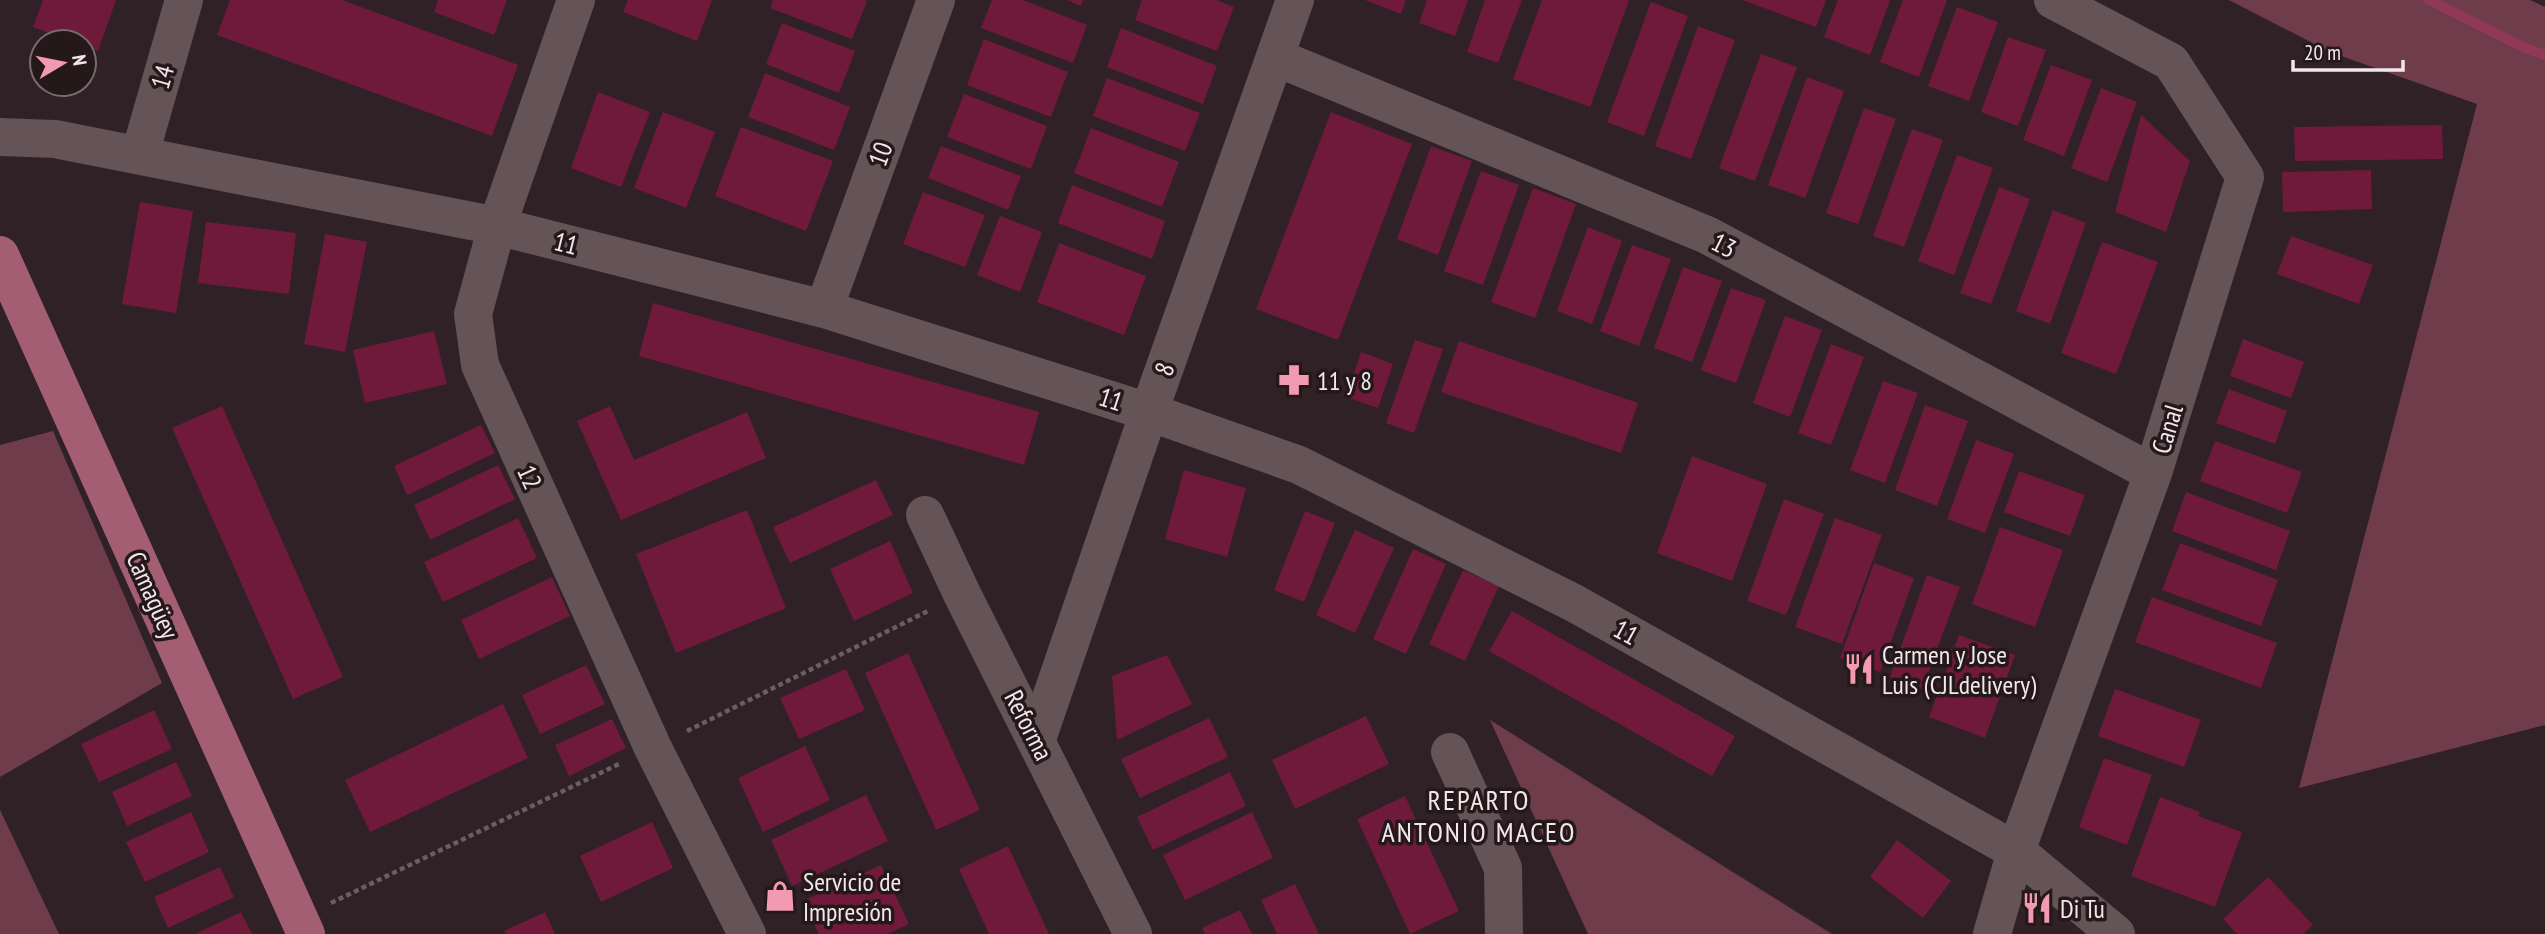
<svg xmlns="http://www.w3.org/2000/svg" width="2545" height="934" font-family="'PT Sans Narrow',sans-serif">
<rect width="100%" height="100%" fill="#2f2125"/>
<path fill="#6f3c4b" d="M2229,0H2530L2545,7V725L2299,788L2477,104L2330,52Z
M53,431L162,683L0,777V445Z
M1490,720L1832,934H1588Z
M0,810L59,934H0Z"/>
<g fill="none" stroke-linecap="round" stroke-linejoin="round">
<path stroke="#903956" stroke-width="10" d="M2429,0L2525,48L2545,55"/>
</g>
<path fill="#701a3b" d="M43,0H116L98,51L84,46V42H74L33,27Z
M230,0H342L518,65L492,136L217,35Z
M438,0H507L494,35L434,12Z
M628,0H712L697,41L623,12Z
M773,0H864L867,1L852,39L770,8Z
M992,0H1023L1087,25L1073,63L981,28Z
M1067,0H1083L1081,6Z
M1142,0H1216L1234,7L1217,51L1135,20Z
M1365,0H1406L1401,14Z
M1427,0H1468L1455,36L1419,23Z
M1485,0H1522L1498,63L1467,52Z
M1542,0H1629L1590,107L1513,79Z
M1742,0H1826L1816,27Z
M1838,0H1890L1870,55L1824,37Z
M1903,0H1947L1919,77L1880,62Z
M1651,2L1688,16L1644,136L1607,122Z
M1957,7L1998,22L1969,101L1928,86Z
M782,23L855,51L839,93L766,64Z
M1698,26L1735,40L1691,159L1655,146Z
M1121,28L1217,66L1203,104L1107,67Z
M2008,37L2046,50L2018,126L1981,112Z
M984,39L1068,72L1051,117L967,85Z
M1761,54L1797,67L1755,181L1719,168Z
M2051,65L2092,80L2064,156L2023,140Z
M765,73L850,107L834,150L748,117Z
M1807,77L1844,91L1805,198L1768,185Z
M1107,78L1200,113L1185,151L1093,116Z
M2101,88L2137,102L2107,182L2071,168Z
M598,92L650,112L621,187L571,168Z
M964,94L1047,126L1031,169L947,137Z
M1864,108L1896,119L1858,224L1826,213Z
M663,112L715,132L686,208L634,188Z
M1331,112L1412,144L1338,340L1256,309Z
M2141,115L2190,161L2166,232L2115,212Z
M2442,125L2443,159L2295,161L2294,127Z
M741,127L833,161L806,231L715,196Z
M1091,128L1179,162L1162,207L1074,173Z
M1912,129L1943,140L1904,247L1873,236Z
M941,146L1021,176L1008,210L928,178Z
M1431,146L1472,161L1438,255L1397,239Z
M1957,155L1993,168L1954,275L1918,261Z
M2371,170L2372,209L2283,212L2282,172Z
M1481,171L1519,185L1483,285L1444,271Z
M1072,185L1165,221L1152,259L1058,223Z
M1999,187L2030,199L1991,304L1960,293Z
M1533,188L1576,204L1535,318L1491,302Z
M923,192L985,215L965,267L903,244Z
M140,202L193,211L176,313L122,304Z
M2053,210L2086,223L2050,324L2016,311Z
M1000,216L1042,232L1020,292L977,275Z
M206,222L296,233L289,294L198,283Z
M1588,227L1622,241L1592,324L1557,311Z
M325,234L367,242L345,352L304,344Z
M2291,236L2373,265L2359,304L2277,274Z
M2102,242L2158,262L2116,374L2061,353Z
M1059,243L1146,276L1124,335L1037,302Z
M1632,245L1671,259L1639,346L1600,331Z
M1683,267L1722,281L1692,362L1654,348Z
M1731,288L1766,300L1736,383L1701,370Z
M653,303L1039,412L1024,465L639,356Z
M1785,316L1822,330L1790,417L1753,403Z
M434,331L447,384L365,403L353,350Z
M2243,339L2304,362L2291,398L2230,376Z
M1415,340L1443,349L1414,433L1386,423Z
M1459,341L1638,403L1621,453L1441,392Z
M1831,344L1864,357L1831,445L1798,433Z
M1361,352L1393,364L1378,408L1346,397Z
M1883,381L1918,393L1885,483L1850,470Z
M2229,389L2287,411L2275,444L2216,423Z
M1925,405L1968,421L1937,506L1895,490Z
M222,406L343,677L293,699L172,428Z
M610,406L634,460L747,412L766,458L621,520L577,421Z
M481,425L495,453L407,495L394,466Z
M1976,440L2014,454L1985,533L1947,519Z
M2215,441L2302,472L2287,513L2200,481Z
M1692,456L1767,484L1732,581L1657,553Z
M498,465L515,499L430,540L414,505Z
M1184,470L1246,488L1227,557L1165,539Z
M2019,471L2085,495L2070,536L2004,512Z
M876,480L893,515L790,563L773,527Z
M2186,492L2290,531L2276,570L2172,531Z
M1784,499L1824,514L1786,615L1747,601Z
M747,510L786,608L676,653L636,554Z
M1305,511L1335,523L1304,602L1274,590Z
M518,518L537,558L443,602L424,562Z
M1835,518L1882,535L1842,644L1795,627Z
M2000,527L2063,550L2035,627L1972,604Z
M1355,530L1394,548L1355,633L1316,615Z
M890,541L913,593L854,621L830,569Z
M2180,543L2278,580L2261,626L2162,590Z
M1413,549L1446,564L1406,654L1373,639Z
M1874,563L1914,578L1880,672L1840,658Z
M1463,570L1499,586L1465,661L1429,644Z
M1927,575L1960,587L1922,690L1890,677Z
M552,577L570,616L479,659L461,620Z
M2152,597L2277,643L2261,688L2135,642Z
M1512,611L1735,736L1712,776L1489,651Z
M1959,635L2015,655L1985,738L1929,717Z
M908,653L980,810L936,830L865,673Z
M1167,655L1192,704L1117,740L1112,676Z
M586,665L605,704L540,734L522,695Z
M846,669L865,710L799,739L780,698Z
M2115,689L2201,720L2184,767L2098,736Z
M503,704L528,758L370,832L345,780Z
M154,710L172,749L99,782L81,744Z
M1366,716L1389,764L1295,809L1272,760Z
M1209,718L1228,757L1140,798L1121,759Z
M612,719L626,748L569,776L555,745Z
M805,746L830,800L763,832L738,778Z
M2104,758L2152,775L2127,845L2079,827Z
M176,762L192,796L127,826L112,792Z
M1230,772L1246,806L1153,850L1137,817Z
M866,795L888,841L792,886L771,840Z
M1405,796L1459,911L1410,934L1357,819Z
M2160,797L2200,812L2198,816L2242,832L2215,907L2131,876Z
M191,812L209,852L145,882L126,842Z
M1252,812L1273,858L1185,900L1163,855Z
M652,822L673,868L601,902L580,856Z
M1897,840L1951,881L1923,918L1870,877Z
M1008,846L1049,934H989L959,869Z
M881,865L909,924L887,934H819L803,901Z
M220,867L234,897L168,928L154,897Z
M2268,877L2313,925L2303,934H2237L2223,919Z
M1295,884L1319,934H1277L1261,900Z
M1240,910L1252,934H1205L1202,928Z
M241,912L252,934H195Z
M545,912L555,934H506L504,931Z"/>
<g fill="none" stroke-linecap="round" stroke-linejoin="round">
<path stroke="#6b5e61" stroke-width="4.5" stroke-dasharray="5 3.5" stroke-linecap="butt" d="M687,731L930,610
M331,903L619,764"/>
<path stroke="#645357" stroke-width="38" d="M576,0L497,226L473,314L480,365L653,748L747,934
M1275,57L1707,235L2153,473
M0,137L55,139L497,226L824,309L1149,412L1299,465L1574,603L2016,851L2116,934
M140,154L184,0
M824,309L936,0
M925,515L962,594L1133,934
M1037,739L1149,412L1295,0
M1450,752L1503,868L1504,934
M1992,934L2016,851L2153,473L2245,177L2171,62L2053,0"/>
<path stroke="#a35e73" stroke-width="38" d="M0,255L306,934"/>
</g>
<defs>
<symbol id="pharmacy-bare" viewBox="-9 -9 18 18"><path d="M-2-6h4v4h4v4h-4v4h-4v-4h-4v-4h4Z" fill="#f19ab2" stroke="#25181b" stroke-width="2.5" paint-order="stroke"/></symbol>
<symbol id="restaurant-bare" viewBox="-9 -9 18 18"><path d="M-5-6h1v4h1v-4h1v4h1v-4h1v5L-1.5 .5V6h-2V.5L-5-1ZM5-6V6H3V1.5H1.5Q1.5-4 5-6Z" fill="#f19ab2" stroke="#25181b" stroke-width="2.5" paint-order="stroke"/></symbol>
<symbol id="shop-bare" viewBox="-9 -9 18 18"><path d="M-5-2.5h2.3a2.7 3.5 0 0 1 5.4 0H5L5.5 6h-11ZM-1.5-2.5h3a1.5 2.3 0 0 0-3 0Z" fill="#f19ab2" stroke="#25181b" stroke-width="2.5" paint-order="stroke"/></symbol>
</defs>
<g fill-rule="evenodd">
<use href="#pharmacy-bare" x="1272" y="358" width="44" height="44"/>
<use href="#restaurant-bare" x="1837" y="647" width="44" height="44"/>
<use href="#shop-bare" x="758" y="874" width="44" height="44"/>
<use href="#restaurant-bare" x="2015" y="886" width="44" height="44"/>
</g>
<g text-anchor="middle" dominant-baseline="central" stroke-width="7" stroke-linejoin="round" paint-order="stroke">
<g font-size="26" fill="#f2e7ea" stroke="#25181b">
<text transform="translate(162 77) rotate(-74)">14</text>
<text transform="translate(880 154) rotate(-70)">10</text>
<text transform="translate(566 243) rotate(14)">11</text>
<text transform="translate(1724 245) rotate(27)">13</text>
<text transform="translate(1164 369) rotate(-70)">8</text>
<text transform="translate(1111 399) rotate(18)">11</text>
<text transform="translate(2167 429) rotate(-73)">Canal</text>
<text transform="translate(530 477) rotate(66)">12</text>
<text transform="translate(153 595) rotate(66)">Camagüey</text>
<text transform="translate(1626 632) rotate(29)">11</text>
<text transform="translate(1029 725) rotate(63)">Reforma</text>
</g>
<g font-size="26" fill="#f2e7ea" stroke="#25181b" text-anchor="start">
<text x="1317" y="380">11 y 8</text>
<text x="1882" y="654">Carmen y Jose<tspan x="1882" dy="30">Luis (CJLdelivery)</tspan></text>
<text x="803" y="881">Servicio de<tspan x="803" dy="30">Impresión</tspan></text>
<text x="2060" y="908">Di Tu</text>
</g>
<g font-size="28" letter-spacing="2" fill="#f2e7ea" stroke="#25181b">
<text x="1479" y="799">REPARTO<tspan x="1479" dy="32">ANTONIO MACEO</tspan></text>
</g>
</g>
<g transform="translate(63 63) rotate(80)"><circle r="33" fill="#25181b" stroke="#776b6e" stroke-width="2"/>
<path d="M0-5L12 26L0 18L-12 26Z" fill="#f19ab2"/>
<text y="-10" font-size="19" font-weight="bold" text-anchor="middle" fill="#f2e7ea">N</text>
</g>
<path d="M2293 60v10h110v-10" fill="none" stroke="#f2e7ea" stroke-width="3.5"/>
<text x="2304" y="60" font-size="21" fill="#f2e7ea" stroke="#25181b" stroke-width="5" paint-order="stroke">20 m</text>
</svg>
